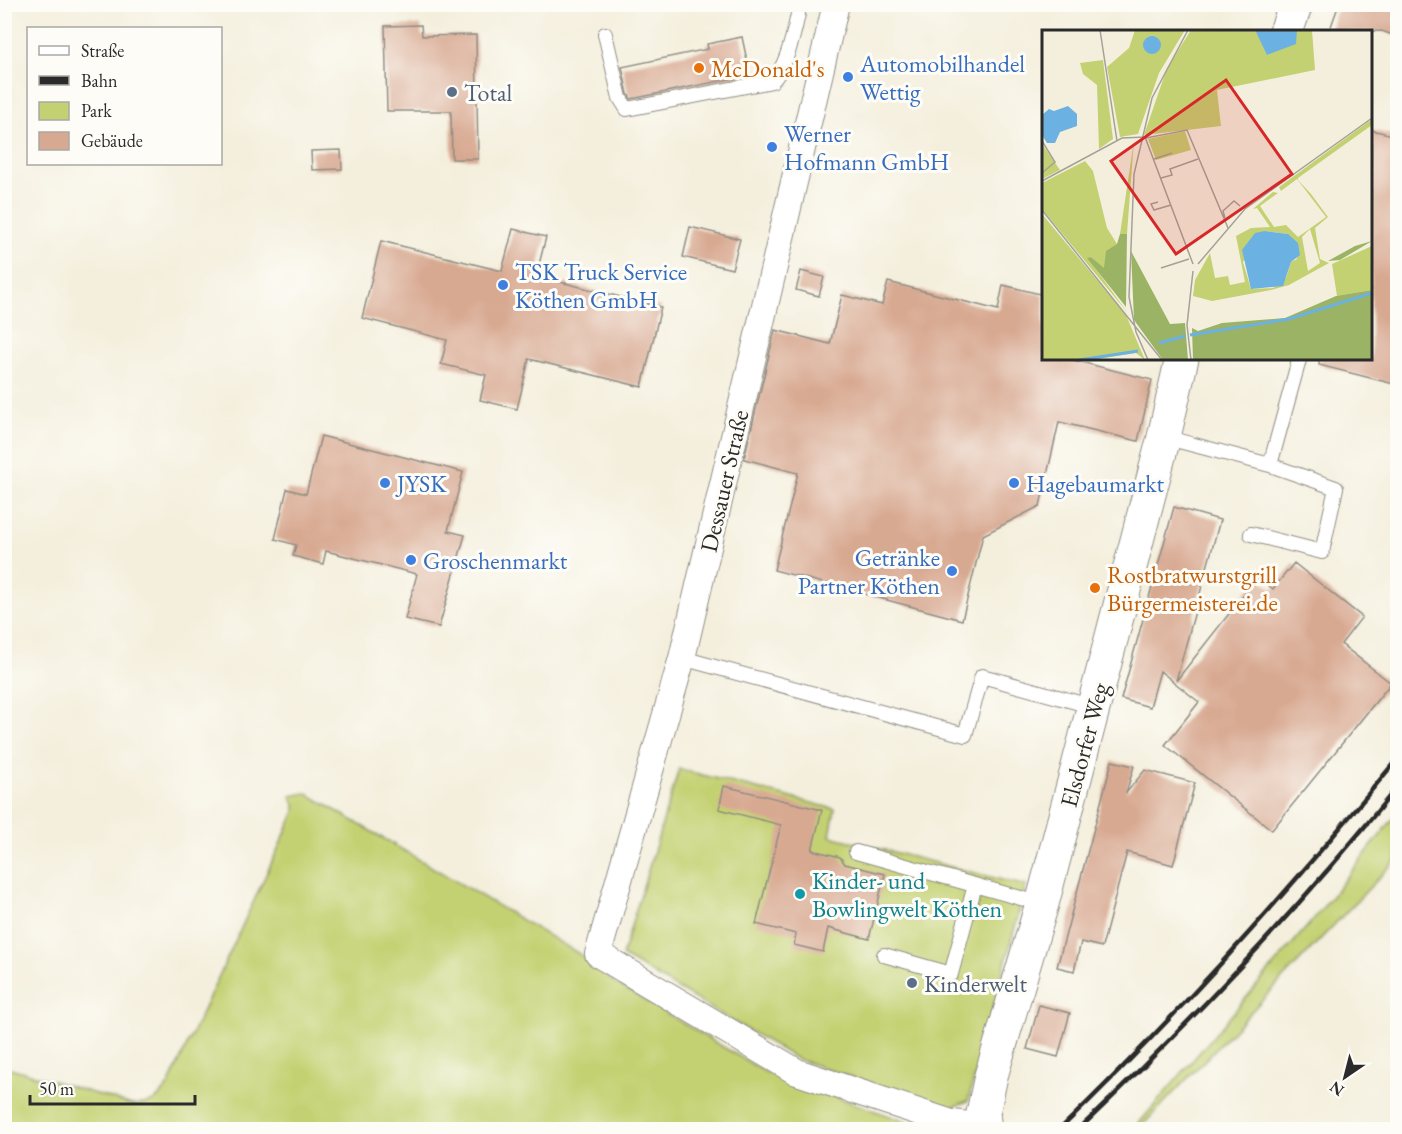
<svg xmlns="http://www.w3.org/2000/svg" width="1402" height="1134" font-family="'EB Garamond',serif">
<rect width="100%" height="100%" fill="#fdfcf7"/>
<filter id="ink" filterUnits="userSpaceOnUse"><feTurbulence type="fractalNoise" baseFrequency=".0167" numOctaves="2"/><feDisplacementMap in="SourceGraphic" scale="12" xChannelSelector="R" yChannelSelector="G"/><feConvolveMatrix kernelMatrix="1 2 1 2 8 2 1 2 1" color-interpolation-filters="sRGB"/></filter>
<filter id="wash" filterUnits="userSpaceOnUse"><feTurbulence type="fractalNoise" baseFrequency=".008" numOctaves="4" result="noise"/><feDisplacementMap in="SourceGraphic" scale="24" xChannelSelector="R" yChannelSelector="G"/><feGaussianBlur stdDeviation="1.35" result="paint"/><feColorMatrix in="noise" values="0 0 0 0 0 0 0 0 0 0 0 0 0 0 0 0 0 1.4 0 .05"/><feComposite in="paint" operator="in"/></filter>
<g filter="url(#wash)">
<rect width="100%" height="100%" fill="#f4efdd"/>
<path fill="#c4d172" stroke="#787e4e" stroke-width="1.5" d="M679,769L835,809L830,836L1026,886L968,1101L947,1109L797,1059L622,956Z
M306,793L578,953L615,983L767,1073L927,1129H5L4,1066L132,1105C152,1104 156,1102 168,1086L295,812V804L291,796Z
M1397,814V859L1139,1129H1134L1317,915Z"/>
<g id="blocks">
<path fill="#d8a991" d="M1339,4H1398V37L1382,31L1329,32Z
M421,25L422,36L476,35L478,159H452L451,111H387L385,26Z
M742,37L750,75L631,99L628,94L622,67L708,49L707,44Z
M1371,130L1398,136V385L1319,365V358H1371Z
M341,150L342,169L312,170L311,151Z
M690,227L740,239L732,269L683,257Z
M513,229L546,237L536,276L661,307L642,387L529,359L517,409L480,400L486,375L441,364L447,340L362,318L381,241L502,271Z
M801,271L824,277L819,296L796,290Z
M888,282L998,310L1003,285L1044,295V358H1065L1152,380L1138,441L1059,422L1040,506L983,535L962,620L774,570L798,473L744,459L775,330L830,344L842,295L882,305Z
M321,436L463,472L448,531L465,535L439,627L405,619L417,574L326,551L323,564L293,556L296,545L275,539L287,489L306,494Z
M1174,507L1220,520L1176,681L1258,577L1273,589L1294,563L1362,617L1341,644L1391,683L1272,830L1165,745L1199,702L1160,671L1150,707L1121,699Z
M1112,761L1134,766L1126,793L1145,770L1195,783L1173,865L1127,852L1102,947L1081,942L1074,971L1057,967Z
M724,786L822,810L812,850L840,857L845,864L885,874L869,939L828,928L823,952L794,945L796,934L756,924L781,825L719,809Z
M1039,1005L1070,1013L1058,1057L1027,1049Z"/>
</g>
</g>
<g filter="url(#ink)">
<use href="#blocks" fill-opacity="0" stroke="#908d84" stroke-width="1.5"/>
<g fill="none" stroke-linecap="round" stroke-linejoin="round">
<defs>
<path id="service" d="M605,34L620,98L627,109L772,81C786,68 794,34 798,14
M1164,437L1270,465L1336,488L1322,552L1251,534
M1270,465L1299,360
M682,658L965,735L982,676L1094,707
M856,852L1042,904
M884,955L951,974L975,885"/>
<path id="minor" d="M836,4L682,658L598,954L797,1072L952,1123L969,1125L983,1123"/>
<path id="tertiary" d="M1286,32L1296,4
M985,1130L983,1113L991,1076L1042,904L1164,437L1182,358"/>
</defs>
<use href="#service" stroke="#908d84" stroke-width="16"/>
<use href="#minor" stroke="#908d84" stroke-width="28"/>
<use href="#tertiary" stroke="#908d84" stroke-width="35"/>
<use href="#service" stroke="#fff" stroke-width="14"/>
<use href="#minor" stroke="#fff" stroke-width="26"/>
<use href="#tertiary" stroke="#fff" stroke-width="33"/>
<path stroke="#2b2b2b" stroke-width="4.5" d="M1059,1130C1182,1012 1290,890 1398,758
M1078,1130C1191,1022 1300,908 1398,786"/>
</g>
</g>
<g fill="#e8710a" stroke="#fdfcf7" stroke-width="2">
<circle cx="699" cy="68" r="6"/>
<circle cx="1095" cy="588" r="6"/>
</g>
<g fill="#3f7fe0" stroke="#fdfcf7" stroke-width="2">
<circle cx="848" cy="77" r="6"/>
<circle cx="772" cy="147" r="6"/>
<circle cx="503" cy="285" r="6"/>
<circle cx="385" cy="483" r="6"/>
<circle cx="1014" cy="483" r="6"/>
<circle cx="411" cy="560" r="6"/>
<circle cx="952" cy="571" r="6"/>
</g>
<g fill="#5c6f8a" stroke="#fdfcf7" stroke-width="2">
<circle cx="452" cy="92" r="6"/>
<circle cx="912" cy="983" r="6"/>
</g>
<circle fill="#0f9aa8" stroke="#fdfcf7" stroke-width="2" cx="800" cy="894" r="6"/>
<g text-anchor="middle" dominant-baseline="central" stroke-width="6" stroke-linejoin="round" paint-order="stroke">
<g font-size="24" fill="#366cbe" stroke="#fdfcf7" text-anchor="start">
<text x="860" y="63">Automobilhandel<tspan x="860" dy="28">Wettig</tspan></text>
<text x="784" y="133">Werner<tspan x="784" dy="28">Hofmann GmbH</tspan></text>
<text x="515" y="271">TSK Truck Service<tspan x="515" dy="28">Köthen GmbH</tspan></text>
<text x="397" y="483">JYSK</text>
<text x="1026" y="483">Hagebaumarkt</text>
<text x="940" y="557" text-anchor="end">Getränke<tspan x="940" dy="28">Partner Köthen</tspan></text>
<text x="423" y="560">Groschenmarkt</text>
</g>
<g font-size="24" fill="#c56008" stroke="#fdfcf7" text-anchor="start">
<text x="711" y="68">McDonald's</text>
<text x="1107" y="574">Rostbratwurstgrill<tspan x="1107" dy="28">Bürgermeisterei.de</tspan></text>
</g>
<g font-size="24" fill="#4e5e75" stroke="#fdfcf7" text-anchor="start">
<text x="464" y="92">Total</text>
<text x="924" y="983">Kinderwelt</text>
</g>
<g font-size="24" fill="#2b2b2b" stroke="#fdfcf7">
<text transform="translate(724 481) rotate(-77)">Dessauer Straße</text>
<text transform="translate(1084 745) rotate(-75)">Elsdorfer Weg</text>
</g>
<g font-size="24" fill="#0d838f" stroke="#fdfcf7" text-anchor="start">
<text x="812" y="880">Kinder- und<tspan x="812" dy="28">Bowlingwelt Köthen</tspan></text>
</g>
</g>
<g transform="translate(1042 30)">
<rect width="330" height="330" fill="#f4efdd"/>
<path d="M93,0H143L117,43L96,104L78,107L65,37L87,18ZM149,0H213L226,25L255,0H270L273,40L175,60L179,96L102,105L125,38ZM61,30L71,109L57,119L55,55L41,44L38,33ZM330,89V95L256,148V150L269,164L286,187L273,198L278,229L287,233L247,255L229,260L170,271L151,266L153,250L168,223L173,248L186,246L188,255L203,252L194,206L209,198L228,197L215,178L211,179L231,162L236,163L218,176L232,197L244,195L256,207L284,187L255,149L239,161L237,157ZM268,199L278,233L266,241L260,207ZM223,201L246,204L255,229L249,232L244,248L231,258L209,259L201,232ZM143,101L149,120L114,130L106,109ZM92,110L85,204H78ZM0,114L18,140L0,149ZM43,131L51,141L65,198L75,214L62,239L49,227L46,228L85,282L0,179V153ZM0,184L84,285L103,330L94,323L50,330H0ZM330,216V260L295,266L290,234Z" fill="#c4d172" fill-rule="evenodd"/>
<path d="M78,204H85L84,277L45,228L49,227L62,238L64,221L75,214ZM330,211L298,230L286,231L313,216ZM89,221L128,294L143,293L146,330H121L92,290ZM330,260V330H151L150,298L156,301L180,293L243,288L294,266Z" fill="#9bb364"/>
<path d="M213,0H255L254,14L225,25ZM101 15a9 9 0 1 1 18 0a9 9 0 1 1-18 0ZM26,76L35,84V96L18,102L13,113H5L0,105V85L7,79L12,81ZM223,201L246,204L256,213L258,225L249,232L241,256L209,259L200,220L213,203Z" fill="#6bb1e1"/>
<path fill="none" stroke="#6bb1e1" stroke-width="3" d="M148,305L247,289L330,263M117,313L143,306M37,330L96,321"/>
<path fill="none" stroke="#a4a196" stroke-width="1.5" d="M58,0L75,111M104,108L145,100L186,198M0,111L13,132L0,143M112,129L130,123M119,148L130,145L128,139L156,129M0,151L80,108L103,107L151,234M116,172L109,174L112,180L129,175M0,180L120,330M183,188L181,181L192,171L198,176M156,234L203,179L330,88M119,238L147,229M106,330L94,302L87,267L92,144L110,68L146,0M149,330L145,295L151,241"/>
<path fill="#d62828" fill-opacity="0.15" stroke="#d62828" stroke-width="3" d="M184,50L250,144L134,224L69,131Z"/>
<rect width="330" height="330" fill="none" stroke="#2b2b2b" stroke-width="3"/>
</g>
<rect width="1402" height="1134" fill="none" stroke="#fdfcf7" stroke-width="24"/>
<rect x="27" y="27" width="195" height="138" fill="#fdfcf7" stroke="#a9a8a5" stroke-width="1.5"/>
<rect x="39" y="46" width="30" height="9" fill="#ffffff" stroke="#a9a8a5" stroke-width="1.5"/>
<text x="81" y="57" font-size="18" fill="#2b2b2b">Straße</text>
<rect x="39" y="76" width="30" height="9" fill="#2b2b2b" stroke="#a9a8a5" stroke-width="1.5"/>
<text x="81" y="87" font-size="18" fill="#2b2b2b">Bahn</text>
<rect x="39" y="102" width="30" height="18" fill="#c4d172" stroke="#a9a8a5" stroke-width="1.5"/>
<text x="81" y="117" font-size="18" fill="#2b2b2b">Park</text>
<rect x="39" y="132" width="30" height="18" fill="#d8a991" stroke="#a9a8a5" stroke-width="1.5"/>
<text x="81" y="147" font-size="18" fill="#2b2b2b">Gebäude</text>
<g transform="translate(1345 1077) rotate(215)" stroke="#fdfcf7" stroke-width="4.5" paint-order="stroke">
<path d="M0-4.5L10 22L0 15L-10 22Z" fill="#2b2b2b"/>
<text y="-9" font-size="16" font-weight="bold" text-anchor="middle" fill="#2b2b2b">N</text>
</g>
<path d="M30 1095v9h165v-9" fill="none" stroke="#2b2b2b" stroke-width="3"/>
<text x="39" y="1095" font-size="18" fill="#2b2b2b" stroke="#fdfcf7" stroke-width="4.5" paint-order="stroke">50 m</text>
</svg>
